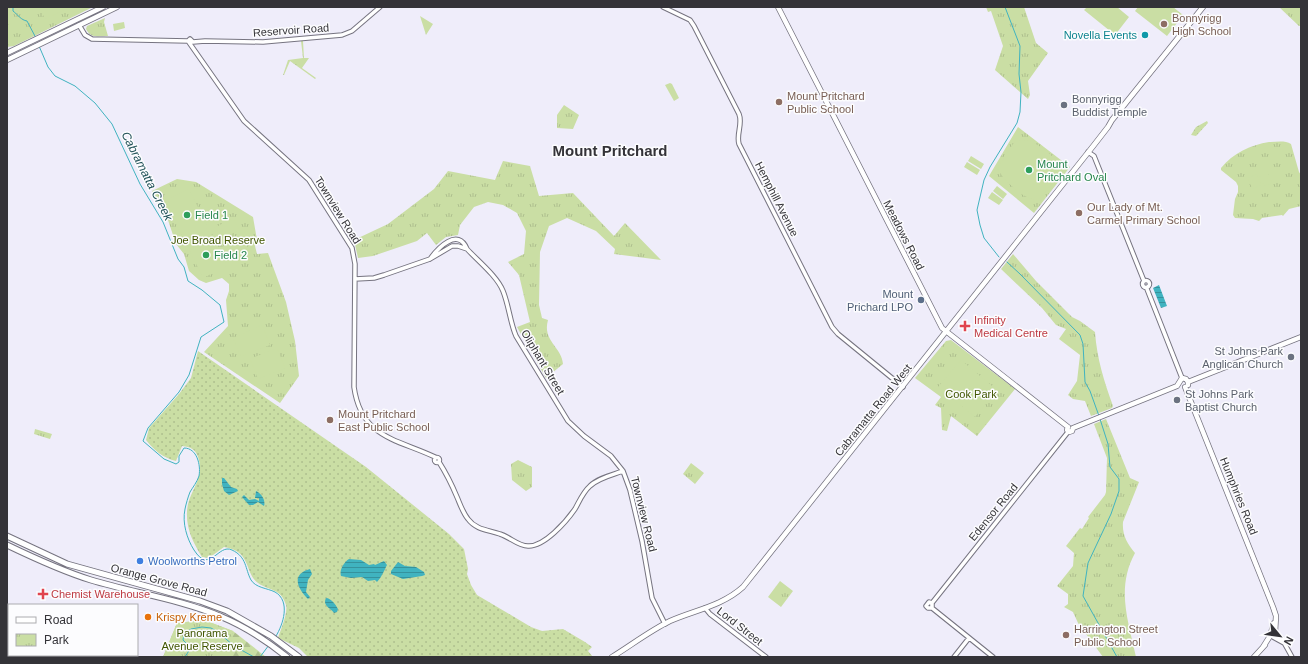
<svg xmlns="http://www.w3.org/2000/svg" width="1308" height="664" font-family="Helvetica,sans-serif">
<defs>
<pattern id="grass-dots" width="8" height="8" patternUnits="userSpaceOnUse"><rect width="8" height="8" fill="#cadea4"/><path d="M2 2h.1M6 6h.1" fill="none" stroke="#aebf8e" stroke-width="1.8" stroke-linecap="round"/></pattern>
<pattern id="forest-firs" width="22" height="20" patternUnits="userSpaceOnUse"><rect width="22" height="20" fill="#cadea4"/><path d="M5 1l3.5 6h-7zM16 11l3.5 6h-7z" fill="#aebf8e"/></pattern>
<pattern id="park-tufts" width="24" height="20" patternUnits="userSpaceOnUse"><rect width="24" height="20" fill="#cadea4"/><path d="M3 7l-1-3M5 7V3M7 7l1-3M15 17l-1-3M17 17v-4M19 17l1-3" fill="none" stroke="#aebf8e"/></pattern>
<pattern id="water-rules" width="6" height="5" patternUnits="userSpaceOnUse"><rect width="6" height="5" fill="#40b3c0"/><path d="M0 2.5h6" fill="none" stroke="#36929d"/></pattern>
</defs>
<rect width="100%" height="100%" fill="#efedfa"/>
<path fill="url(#grass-dots)" d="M1207,121L1208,123L1196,136L1191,135L1196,127Z
M198,351L366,467L449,534L464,549L468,569L467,574L471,585L477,595L531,627L542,631L563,629L585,642L592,647L588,651L593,657H308L299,648L278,638C281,629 288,613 286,605C281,588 269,591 258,583C244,573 252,551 224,547L209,558L202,557C193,542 186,529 187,511C188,491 206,479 198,457C195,449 191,447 182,446L176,461C163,458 154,450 146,440L149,428L179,394L191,378Z"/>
<path fill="url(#forest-firs)" d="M204,620L233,631L266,657H163L177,623Z"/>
<path fill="url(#park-tufts)" d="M7,7H93L14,46L7,47Z
M986,7H1024L1036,43L1048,53L1028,81L1030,95L1028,99L995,70L1003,46L991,11L988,12Z
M1279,7H1301V26H1299Z
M420,16L433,24L426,35Z
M105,18L104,22L108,36C98,36 91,39 86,29L87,26Z
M301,41H303L304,58H309L302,68L316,78L315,79L290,61L284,75H283L288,60L303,58Z
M670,83L672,84L679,98L674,101L665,85Z
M564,105L579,115L573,129L557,128V115Z
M1018,127L1070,167L1034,213L989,176Z
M1269,142C1276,142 1285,140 1291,144L1299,172L1301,175V206L1289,209L1283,216L1282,215L1262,218L1259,221L1253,219L1235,218L1233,215L1235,199L1238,192V186L1236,182L1221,170V168C1233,153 1251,145 1269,142Z
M503,161L530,166L539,196L573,193L614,236L625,223L661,260L614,254L615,249L596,231L567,218L549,226L540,252L539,305L542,318L548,320C542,341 562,347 563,364L546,378L517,327L530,322L519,275L508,262L524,254L526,231L517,213L503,205L488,202L474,207L460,225L458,235L446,237L436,245L427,233L417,241L373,256L358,258L354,240L388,224L434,189L448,171L495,180Z
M177,179L196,182L253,217L257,240L255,246L257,254L268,253L286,302L295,341L299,376L280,403L204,352L228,326L226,300L229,291V284L222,278L206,283L199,280L189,271L184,254L176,244L167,217L158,206L152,191Z
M1013,254L1036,281L1072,317L1080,321L1095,332C1097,359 1104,381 1113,406L1112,408L1091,416L1085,401L1073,399L1068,395L1077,381L1080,355L1059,339L1066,329L1056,325L1042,308L1001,269Z
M951,340L1015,389L977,436L951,416L947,431L942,430L941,408L935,405L941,397L915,378L946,341Z
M1106,419L1130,478L1139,482L1123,522C1122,535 1127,543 1135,553C1116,588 1128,620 1136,657H1103L1078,623L1073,612L1064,607L1068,604V594L1057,586L1073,566L1074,553L1066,546L1080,528L1082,529L1089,518L1088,517L1105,495L1106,492L1107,458L1094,424Z
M35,429L52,434L50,439L34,434Z
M518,460L532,467V487L526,491L512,480L511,464Z
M691,463L704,473L695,484L683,474Z
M780,581L793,591L781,607L768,597Z
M204,620L233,631L226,656L163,657L177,623Z"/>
<path fill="#cadea4" d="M39,7H70L45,19Z
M1087,7H1117L1129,17L1115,35L1084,10Z
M1138,7H1173L1183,15L1167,36L1135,11Z
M124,22L125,28L114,31L113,24Z
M1026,140C1036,142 1056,156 1059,166C1060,168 1060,172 1060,175L1040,198L1037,200C1033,199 1028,198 1025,196C1017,192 998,175 998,167L1015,141Z
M971,156L984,164L981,169L968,161Z
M967,162L980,170L977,175L964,167Z
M1267,170L1272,183L1264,186L1259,174Z
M1257,174L1261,185L1252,189L1248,178Z
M997,186L1007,194L1003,199L993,191Z
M189,189L208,228L184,240L165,201Z
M992,192L1003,200L999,205L988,198Z
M233,218L239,230L220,240L214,228Z
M210,231L227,266L203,278L186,243Z
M242,236L248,248L228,258L223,246Z
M262,325L270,345L241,357L233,338Z
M277,348L285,368L258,379L250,359Z
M961,360L997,390L975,417L938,387Z"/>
<path fill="url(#water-rules)" d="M1159,285L1167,306L1161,308L1153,288Z
M222,478H224L231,487L237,489L238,491L229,495L224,491L222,484Z
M256,491C261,493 266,500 264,506L258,502L253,505H249L242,497L244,495L249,500L255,499L259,501V498H255Z
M349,559L361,560L369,565L374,564L375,565L384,561L387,565C384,571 381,578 377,582L375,580L368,581L362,577L351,578L341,576C339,570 344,562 349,559Z
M398,562L405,566L416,567L424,572L425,575L422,576L403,579L391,574V571Z
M310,569L312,574L308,580L306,592L310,597L308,599C297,588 291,574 310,569Z
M326,598C331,598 336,605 338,609L337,612L334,613C331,608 322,606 326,598Z"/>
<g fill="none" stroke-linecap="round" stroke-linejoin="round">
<path stroke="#40b3c0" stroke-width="1" d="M13,7V11C18,15 21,20 27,21L36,38
M39,46L48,67L55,76L75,86L95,103L112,124L140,184L163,222L178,259L184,267L188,281L202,290L220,305L224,322L201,337L189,375L179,392L148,428L143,441L164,459L176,464L179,462V456L184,448C197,448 201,465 199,476C197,482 193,487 190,492C188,497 186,504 185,509C182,523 187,539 194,550C210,575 218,543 232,550C247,557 245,569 251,580C256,588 267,588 275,592C291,601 283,625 276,636
M999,257L984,238L980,225L977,210L984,180L990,167L1017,123L1020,112L1021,92L1019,74L1020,46L1005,7
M1007,262L1020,274L1080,335L1083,344L1085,382L1090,391L1099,416
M1100,419L1108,444L1110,467L1119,479V491L1111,514L1088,563L1083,596L1117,657
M185,657L190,649V647L183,640L184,634L191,629L202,627L211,628L218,632L234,646L254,657
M260,657L269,645"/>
<defs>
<path id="minor" d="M663,7L690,20L694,26L739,114C743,124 736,134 739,144L832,327L838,334L903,387
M79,25L85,35L92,39L188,41L190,39L193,42
M188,41L244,121L309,180L352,248L355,264L354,387C361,438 397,439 435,457
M193,42L205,41L263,42L342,35L352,31L380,7
M1088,152L1094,156L1144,281
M430,259C438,248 458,227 467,249C478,261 497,276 503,291C509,306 510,322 516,336L568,421L584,436L611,456L623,471L630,490L642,541L652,598L665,624
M355,279L374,278L384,275L430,259L452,246H458L467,249
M1142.5 284a3.5 3.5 0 1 1 7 0a3.5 3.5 0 1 1-7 0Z
M1147,287V289L1182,378
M434.5 460a2.5 2.5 0 1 1 5 0a2.5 2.5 0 1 1-5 0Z
M439,462C446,473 452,485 457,497C460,504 463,513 468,519C476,530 489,530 500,534C510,537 518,546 528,546C544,547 566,522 575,509C579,502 583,492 590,486C598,478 612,475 623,471
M932,603L929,602L926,606L928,608H932
M705,608L710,614L766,657
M932,608V603L1068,432
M932,608L993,657
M1275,634L1282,639L1292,657
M1273,637L1284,643
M954,657L969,638"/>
<path id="major" d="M778,7L942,328L1068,427
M7,53L103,7
M7,60L117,7
M1188,385V382L1301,337
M1185,387L1273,607L1276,616L1275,633
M1068,427L1067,430L1069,432L1072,431L1073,428
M1073,428L1177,386L1182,378L1186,379L1188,382
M1263,647L1270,636L1274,623
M612,657C630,646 651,630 670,621C695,610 722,606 743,587L1094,145L1108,127L1112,120L1203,7
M1254,657L1265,645"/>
<path id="highway" d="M7,536L67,564L200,601L227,611L271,636L299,657
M7,545C34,558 62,571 91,580C134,593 180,599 222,617C246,627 267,641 287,657"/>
</defs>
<use href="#minor" stroke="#767480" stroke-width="5.5"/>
<use href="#major" stroke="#767480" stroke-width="6"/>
<use href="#highway" stroke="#767480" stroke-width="7"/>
<use href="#minor" stroke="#fff" stroke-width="3.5"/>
<use href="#major" stroke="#fff" stroke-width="4.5"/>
<use href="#highway" stroke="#fff" stroke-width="5"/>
</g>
<g fill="#8d6e63" stroke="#fcfcfe" stroke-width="1.5">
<circle cx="1164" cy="24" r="4"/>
<circle cx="779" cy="102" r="4"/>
<circle cx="1079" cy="213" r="4"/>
<circle cx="330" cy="420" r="4"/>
<circle cx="1066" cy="635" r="4"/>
</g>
<circle fill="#0f9aa8" stroke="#fcfcfe" stroke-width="1.5" cx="1145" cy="35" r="4"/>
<g fill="#6b7280" stroke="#fcfcfe" stroke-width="1.5">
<circle cx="1064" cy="105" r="4"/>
<circle cx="1291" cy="357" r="4"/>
<circle cx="1177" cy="400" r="4"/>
</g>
<g fill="#2e9e5b" stroke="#fcfcfe" stroke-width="1.5">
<circle cx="1029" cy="170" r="4"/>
<circle cx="187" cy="215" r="4"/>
<circle cx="206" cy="255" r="4"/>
</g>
<circle fill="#5c6f8a" stroke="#fcfcfe" stroke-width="1.5" cx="921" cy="300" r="4"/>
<g fill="#e0444e" stroke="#fcfcfe" stroke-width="1.5">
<path d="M963 320h4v4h4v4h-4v4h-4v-4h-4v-4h4z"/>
<path d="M41 588h4v4h4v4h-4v4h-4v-4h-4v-4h4z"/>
</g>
<circle fill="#3f7fe0" stroke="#fcfcfe" stroke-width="1.5" cx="140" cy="561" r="4"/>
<circle fill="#e8710a" stroke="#fcfcfe" stroke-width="1.5" cx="148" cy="617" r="4"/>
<g text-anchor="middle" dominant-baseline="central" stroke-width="3" stroke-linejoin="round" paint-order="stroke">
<g font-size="11" fill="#785e54" stroke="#fcfcfe" text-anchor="start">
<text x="1172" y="18">Bonnyrigg<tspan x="1172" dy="13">High School</tspan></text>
<text x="787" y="96">Mount Pritchard<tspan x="787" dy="13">Public School</tspan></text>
<text x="1087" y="207">Our Lady of Mt.<tspan x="1087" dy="13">Carmel Primary School</tspan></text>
<text x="338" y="414">Mount Pritchard<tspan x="338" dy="13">East Public School</tspan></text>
<text x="1074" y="629">Harrington Street<tspan x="1074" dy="13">Public School</tspan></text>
</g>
<g font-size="11" fill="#343338" stroke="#fcfcfe">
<text transform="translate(291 30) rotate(-4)">Reservoir Road</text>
<text transform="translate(777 199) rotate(63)">Hemphill Avenue</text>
<text transform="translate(338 210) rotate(58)">Townview Road</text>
<text transform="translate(904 235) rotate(63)">Meadows Road</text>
<text transform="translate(543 362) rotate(59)">Oliphant Street</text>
<text transform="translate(873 410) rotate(-51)">Cabramatta Road West</text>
<text transform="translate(1239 496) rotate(68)">Humphries Road</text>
<text transform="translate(993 512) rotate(-51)">Edensor Road</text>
<text transform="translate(644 514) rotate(76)">Townview Road</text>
<text transform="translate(159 580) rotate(15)">Orange Grove Road</text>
<text transform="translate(740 626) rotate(38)">Lord Street</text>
</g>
<g font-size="11" fill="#0d838f" stroke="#fcfcfe" text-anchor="end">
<text x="1137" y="35">Novella Events</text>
</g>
<g font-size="11" fill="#5b616d" stroke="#fcfcfe" text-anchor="start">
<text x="1072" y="99">Bonnyrigg<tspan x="1072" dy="13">Buddist Temple</tspan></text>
<text x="1283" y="351" text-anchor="end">St Johns Park<tspan x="1283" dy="13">Anglican Church</tspan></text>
<text x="1185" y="394">St Johns Park<tspan x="1185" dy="13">Baptist Church</tspan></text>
</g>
<g font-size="11" fill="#27864d" stroke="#fcfcfe" text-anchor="start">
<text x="1037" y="164">Mount<tspan x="1037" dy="13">Pritchard Oval</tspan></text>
<text x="195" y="215">Field 1</text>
<text x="214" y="255">Field 2</text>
</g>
<g font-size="11" fill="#415600" stroke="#fcfcfe">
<text x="218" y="240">Joe Broad Reserve</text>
<text x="971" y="394">Cook Park</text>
<text x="202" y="633">Panorama<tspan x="202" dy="13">Avenue Reserve</tspan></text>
</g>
<g font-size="11" fill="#4e5e75" stroke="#fcfcfe" text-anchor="end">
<text x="913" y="294">Mount<tspan x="913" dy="13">Prichard LPO</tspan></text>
</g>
<g font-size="11" fill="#be3a42" stroke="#fcfcfe" text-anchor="start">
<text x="974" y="320">Infinity<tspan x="974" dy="13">Medical Centre</tspan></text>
<text x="51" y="594">Chemist Warehouse</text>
</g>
<g font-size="11" fill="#366cbe" stroke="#fcfcfe" text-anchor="start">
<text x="148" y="561">Woolworths Petrol</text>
</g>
<g font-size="11" fill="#c56008" stroke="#fcfcfe" text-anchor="start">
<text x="156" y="617">Krispy Kreme</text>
</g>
<g font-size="12" font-style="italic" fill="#205157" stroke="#fcfcfe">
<text transform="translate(147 176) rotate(63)">Cabramatta Creek</text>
</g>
<g font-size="15" font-weight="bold" fill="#343338" stroke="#fcfcfe">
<text x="610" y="150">Mount Pritchard</text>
</g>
</g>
<rect width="1308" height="664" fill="none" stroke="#343338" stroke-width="16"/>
<rect x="8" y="604" width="130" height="52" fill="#fcfcfe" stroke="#acacaf"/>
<rect x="16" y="617" width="20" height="6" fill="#ffffff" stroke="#acacaf"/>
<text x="44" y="624" font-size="12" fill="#343338">Road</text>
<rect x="16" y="634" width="20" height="12" fill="url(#park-tufts)" stroke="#acacaf"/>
<text x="44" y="644" font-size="12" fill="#343338">Park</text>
<g transform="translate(1280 636) rotate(119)" stroke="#fcfcfe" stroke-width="3" paint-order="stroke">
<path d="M0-3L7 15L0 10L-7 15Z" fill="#343338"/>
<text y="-6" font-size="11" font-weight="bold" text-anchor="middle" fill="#343338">N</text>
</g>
</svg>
